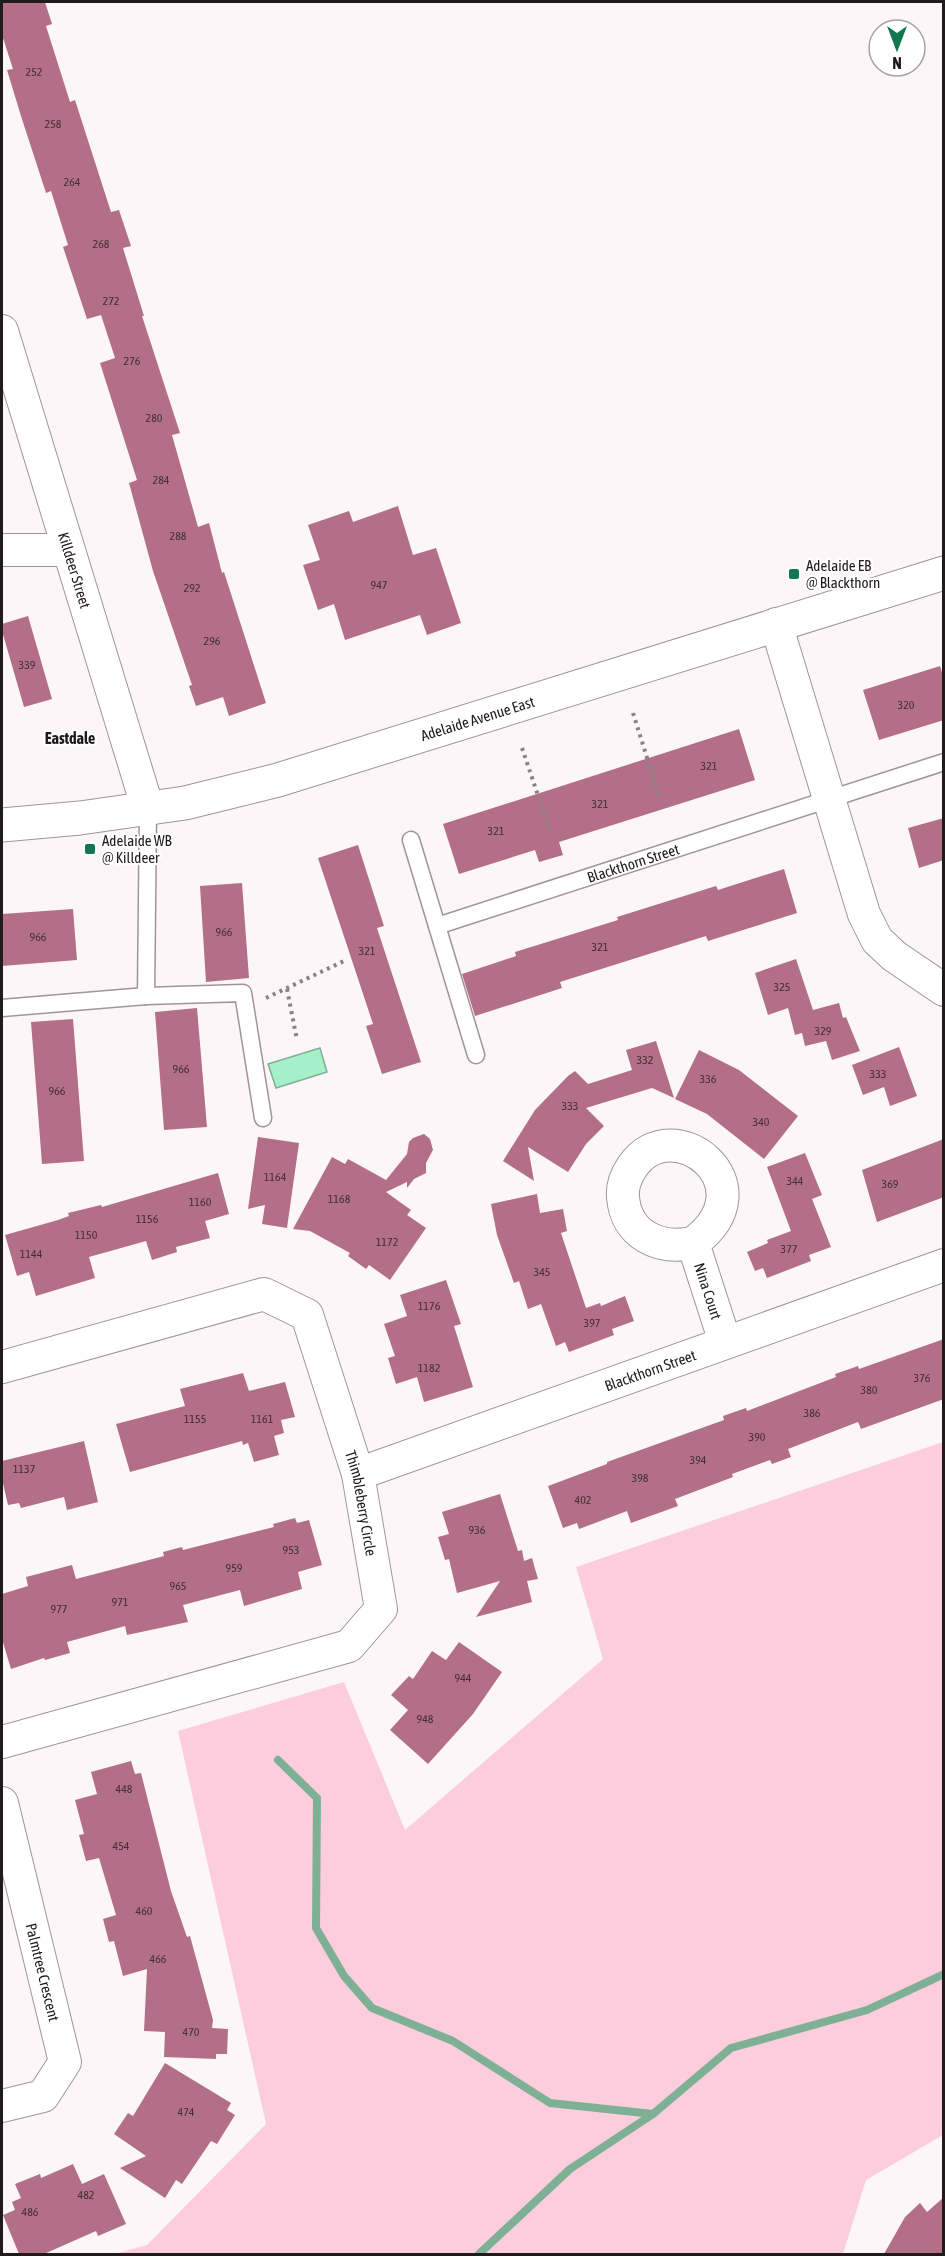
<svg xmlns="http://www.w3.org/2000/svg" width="945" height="2256" font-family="'Asap Condensed',sans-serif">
<rect width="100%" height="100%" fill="#fdf6f8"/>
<path fill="#fccddc" d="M943,1442V2135L866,2180L843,2254H114L147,2245L266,2124L178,1731L344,1682L405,1830L603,1659L576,1567Z"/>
<path fill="#a6f0c9" stroke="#7eb095" stroke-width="1.5" d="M320,1048L327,1072L276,1088L268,1064Z"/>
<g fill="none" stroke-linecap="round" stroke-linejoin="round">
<path stroke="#7eb095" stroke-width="8" d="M278,1760L317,1798L316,1928L344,1976L372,2008L453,2041L550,2103L653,2114
M479,2254L570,2169L653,2114L731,2048L867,2010L944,1974"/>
</g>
<path fill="#b26f87" d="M2,2H45L52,24L46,26L70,102L75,100L111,212L119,210L131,246L123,248L144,316H142L180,433L172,435L198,527L209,523L222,573L224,572L266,703L229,716L223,697L196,706L189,686L192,685L153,571L129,483L137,480L100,363L115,358L101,315L87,319L63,247L68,245L51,191L46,193L21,116L7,70L13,69L2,35Z
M398,506L413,555L436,548L461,623L427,635L420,615L345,640L334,604L318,610L303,565L320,560L308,525L349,511L353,522Z
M28,616L52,699L24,707L2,631V624Z
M940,666L944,679V720L879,740L863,690Z
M739,729L755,780L559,842L563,855L539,862L535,850L459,874L443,824Z
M944,818V860L919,868L908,828Z
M358,845L384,926L377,928L421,1062L382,1074L366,1026L373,1024L318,858Z
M784,869L797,913L708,941L706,936L560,982L562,988L475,1016L462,974L516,956L515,952L618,920L617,917L716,886L718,890Z
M242,883L249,978L206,982L200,886Z
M73,909L77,960L2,966V914Z
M796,959L813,1010L839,1003L843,1018L846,1017L860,1051L832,1060L826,1041L805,1046L802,1033L795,1035L788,1008L768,1015L755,973Z
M197,1008L207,1127L164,1130L155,1012Z
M73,1019L84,1161L42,1164L31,1022Z
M656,1041L674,1098L652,1088L586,1108L604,1126L586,1144L568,1172L528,1147L534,1181L503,1161L535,1110L568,1076L575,1071L588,1084L632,1070L626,1050Z
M899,1047L917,1096L890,1106L884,1087L863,1095L852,1065Z
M699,1050L739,1070L798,1116L764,1159L707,1114L675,1099Z
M424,1134L430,1139L433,1150L426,1163V1173L414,1179L407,1188V1182L386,1192L411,1210L407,1215L426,1228L390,1280L369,1265L366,1269L348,1256L350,1253L310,1231L293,1229L332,1157L345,1164L348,1159L386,1180L407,1154L409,1142L413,1138Z
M258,1137L299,1143L287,1228L262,1224L265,1205L248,1209Z
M944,1139V1197L877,1222L862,1170Z
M805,1153L822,1195L812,1199L831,1247L809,1255L811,1261L767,1278L763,1268L755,1271L747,1252L768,1243L767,1240L791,1231L767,1167Z
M218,1173L229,1214L205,1221L210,1238L176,1247L177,1252L152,1260L146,1241L89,1257L95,1278L36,1296L29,1272L17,1276L5,1235L58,1220L69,1216L68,1213L101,1205L102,1207Z
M537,1194L540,1213L563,1209L567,1231L561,1233L586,1308L600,1303L601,1306L625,1296L634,1321L612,1329L614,1335L569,1352L565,1342L556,1346L541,1304L528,1309L519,1281L514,1283L497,1235L491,1204Z
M446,1280L461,1324L454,1326L473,1387L424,1402L417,1377L396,1384L388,1358L395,1356L384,1324L407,1316L400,1295Z
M944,1339V1399L861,1429L858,1422L788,1449L791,1457L772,1464L770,1460L732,1474L733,1477L675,1499L678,1506L631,1523L627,1511L579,1529L577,1523L563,1528L548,1486L607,1464V1462L724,1420L723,1416L746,1408L747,1411L836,1377L835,1374L858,1366L859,1369Z
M243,1373L249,1391L285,1382L295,1417L281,1420L284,1433L274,1436L279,1455L254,1462L248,1443L243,1445L242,1441L130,1472L116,1424L185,1406L180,1389Z
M84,1441L98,1502L67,1510L64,1497L21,1508L19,1503L8,1505L2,1479V1461Z
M500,1494L518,1551L522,1550L524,1561L532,1558L538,1579L527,1581L532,1602L476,1617L500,1581L457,1593L449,1559L445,1560L438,1537L449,1534L442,1512Z
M295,1518L297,1523L309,1520L322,1565L298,1572L302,1589L244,1606L240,1590L183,1605L188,1622L127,1635L125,1626L67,1642L70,1653L45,1660L44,1658L11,1669L2,1639V1594L28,1586L26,1577L72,1565L76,1579L164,1556L163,1552L182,1547L183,1550L274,1527L273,1524Z
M459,1642L502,1672L473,1714L428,1764L390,1730L408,1710L391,1695L409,1676L413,1679L432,1651L446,1660Z
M131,1761L135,1774L141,1773L171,1891L187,1937L190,1936L213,2020L212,2028L228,2029L227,2054H216V2059L164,2057L165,2032L144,2031L147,1969L123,1976L114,1941L109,1942L103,1919L116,1915L99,1858L86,1861L79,1835L84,1834L75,1800L97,1794L91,1772Z
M165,2063L231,2103L227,2110L235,2115L217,2144L211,2141L182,2184L176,2180L165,2198L120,2168L146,2156L114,2134L128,2113L133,2116Z
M73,2164L82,2184L104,2174L126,2224L98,2236L96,2231L44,2254H19L3,2215L15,2210L12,2202L21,2198L15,2184L40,2174L41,2178Z
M944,2197V2254H884L905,2217L920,2203L927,2212Z"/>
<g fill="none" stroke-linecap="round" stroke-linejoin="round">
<defs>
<g id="service">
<path d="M411,840L476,1055"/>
<path id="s1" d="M437,926L944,762"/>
<path d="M146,996L243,993L263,1118"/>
<path d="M2,1008L146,996L148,809"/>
</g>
<g id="minor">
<path id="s2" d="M2,331L148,809"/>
<path d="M2,550H68"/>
<path d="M776,624L864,914L877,940L894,956L944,990"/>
<path id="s3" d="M693,1243C659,1250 626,1235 623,1197C622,1186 626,1176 632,1167C672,1107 772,1185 693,1243L725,1342"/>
<path id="s4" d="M2,1367L264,1294L307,1315L358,1474L381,1609L349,1646L2,1742"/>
<path id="s5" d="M358,1474L944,1265"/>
<path id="s6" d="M2,1803L65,2062L43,2096L2,2106"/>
</g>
<g id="secondary">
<path id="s7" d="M2,825L80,818L185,803L278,780L944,573"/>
</g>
</defs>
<use href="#service" stroke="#a29398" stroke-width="19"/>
<use href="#minor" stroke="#a29398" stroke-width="34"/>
<use href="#secondary" stroke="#a29398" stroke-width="35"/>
<path stroke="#898284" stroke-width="4" stroke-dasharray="3 4.5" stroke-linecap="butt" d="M633,713L659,796
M522,748L550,831
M287,989L297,1040
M266,998L344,961"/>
<use href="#service" stroke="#fff" stroke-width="16"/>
<use href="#minor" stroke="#fff" stroke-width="32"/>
<use href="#secondary" stroke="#fff" stroke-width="33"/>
</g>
<g fill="#117750" stroke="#fff" stroke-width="2">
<rect x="788" y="568" width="12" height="12" rx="3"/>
<rect x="84" y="843" width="12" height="12" rx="3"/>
</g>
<g text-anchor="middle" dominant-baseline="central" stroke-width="4.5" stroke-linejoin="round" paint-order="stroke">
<g font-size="12" fill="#442f37">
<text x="34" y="72">252</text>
<text x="53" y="124">258</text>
<text x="72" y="182">264</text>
<text x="101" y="244">268</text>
<text x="111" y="301">272</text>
<text x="132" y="361">276</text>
<text x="154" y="418">280</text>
<text x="161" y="480">284</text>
<text x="178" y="536">288</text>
<text x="379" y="585">947</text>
<text x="192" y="588">292</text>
<text x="212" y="641">296</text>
<text x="27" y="665">339</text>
<text x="906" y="705">320</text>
<text x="709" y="766">321</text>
<text x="600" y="804">321</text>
<text x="496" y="831">321</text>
<text x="224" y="932">966</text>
<text x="38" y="937">966</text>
<text x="600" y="947">321</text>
<text x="367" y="951">321</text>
<text x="782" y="987">325</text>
<text x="823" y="1031">329</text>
<text x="645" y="1060">332</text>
<text x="181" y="1069">966</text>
<text x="878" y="1074">333</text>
<text x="708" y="1079">336</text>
<text x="57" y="1091">966</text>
<text x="570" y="1106">333</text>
<text x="761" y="1122">340</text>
<text x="275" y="1177">1164</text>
<text x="795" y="1181">344</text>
<text x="890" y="1184">369</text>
<text x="339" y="1199">1168</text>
<text x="200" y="1202">1160</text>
<text x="147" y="1219">1156</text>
<text x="86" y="1235">1150</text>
<text x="387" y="1242">1172</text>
<text x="789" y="1249">377</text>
<text x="31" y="1254">1144</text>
<text x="542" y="1272">345</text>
<text x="429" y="1306">1176</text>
<text x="592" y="1323">397</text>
<text x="429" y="1368">1182</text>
<text x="922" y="1378">376</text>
<text x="869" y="1390">380</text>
<text x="812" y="1413">386</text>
<text x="195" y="1419">1155</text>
<text x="262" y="1419">1161</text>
<text x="757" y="1437">390</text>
<text x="698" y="1460">394</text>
<text x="24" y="1469">1137</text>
<text x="640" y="1478">398</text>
<text x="583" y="1500">402</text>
<text x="477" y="1530">936</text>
<text x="291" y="1550">953</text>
<text x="234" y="1568">959</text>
<text x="178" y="1586">965</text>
<text x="120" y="1602">971</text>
<text x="59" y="1609">977</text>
<text x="463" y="1678">944</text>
<text x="425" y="1719">948</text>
<text x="124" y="1789">448</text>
<text x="121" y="1846">454</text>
<text x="144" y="1911">460</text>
<text x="158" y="1959">466</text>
<text x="191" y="2032">470</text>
<text x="186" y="2112">474</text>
<text x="86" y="2195">482</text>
<text x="30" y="2212">486</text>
</g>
<g font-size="15" fill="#201a1c" stroke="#fff" text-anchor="start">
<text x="806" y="565">Adelaide EB<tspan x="806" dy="17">@ Blackthorn</tspan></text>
<text x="102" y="840">Adelaide WB<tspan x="102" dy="17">@ Killdeer</tspan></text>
</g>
<g font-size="15" fill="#201a1c" stroke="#fff">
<text stroke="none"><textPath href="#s2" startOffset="250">Killdeer Street</textPath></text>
<text stroke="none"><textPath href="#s7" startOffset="489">Adelaide Avenue East</textPath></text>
<text stroke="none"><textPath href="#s1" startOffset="206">Blackthorn Street</textPath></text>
<text stroke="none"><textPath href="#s3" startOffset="362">Nina Court</textPath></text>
<text stroke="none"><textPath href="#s5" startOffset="310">Blackthorn Street</textPath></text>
<text stroke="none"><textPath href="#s4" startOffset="516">Thimbleberry Circle</textPath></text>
<text stroke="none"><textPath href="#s6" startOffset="174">Palmtree Crescent</textPath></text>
</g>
<g font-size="16" font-weight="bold" fill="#201a1c" stroke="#fff">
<text x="70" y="738">Eastdale</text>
</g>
</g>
<rect width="945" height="2256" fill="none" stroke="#201a1c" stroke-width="6"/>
<g transform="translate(897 48) rotate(180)"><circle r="28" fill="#ffffff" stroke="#a6a3a4" stroke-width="1.5"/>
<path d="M0-4.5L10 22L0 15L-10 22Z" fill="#117750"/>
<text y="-9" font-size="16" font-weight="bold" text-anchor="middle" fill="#201a1c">N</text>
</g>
</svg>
